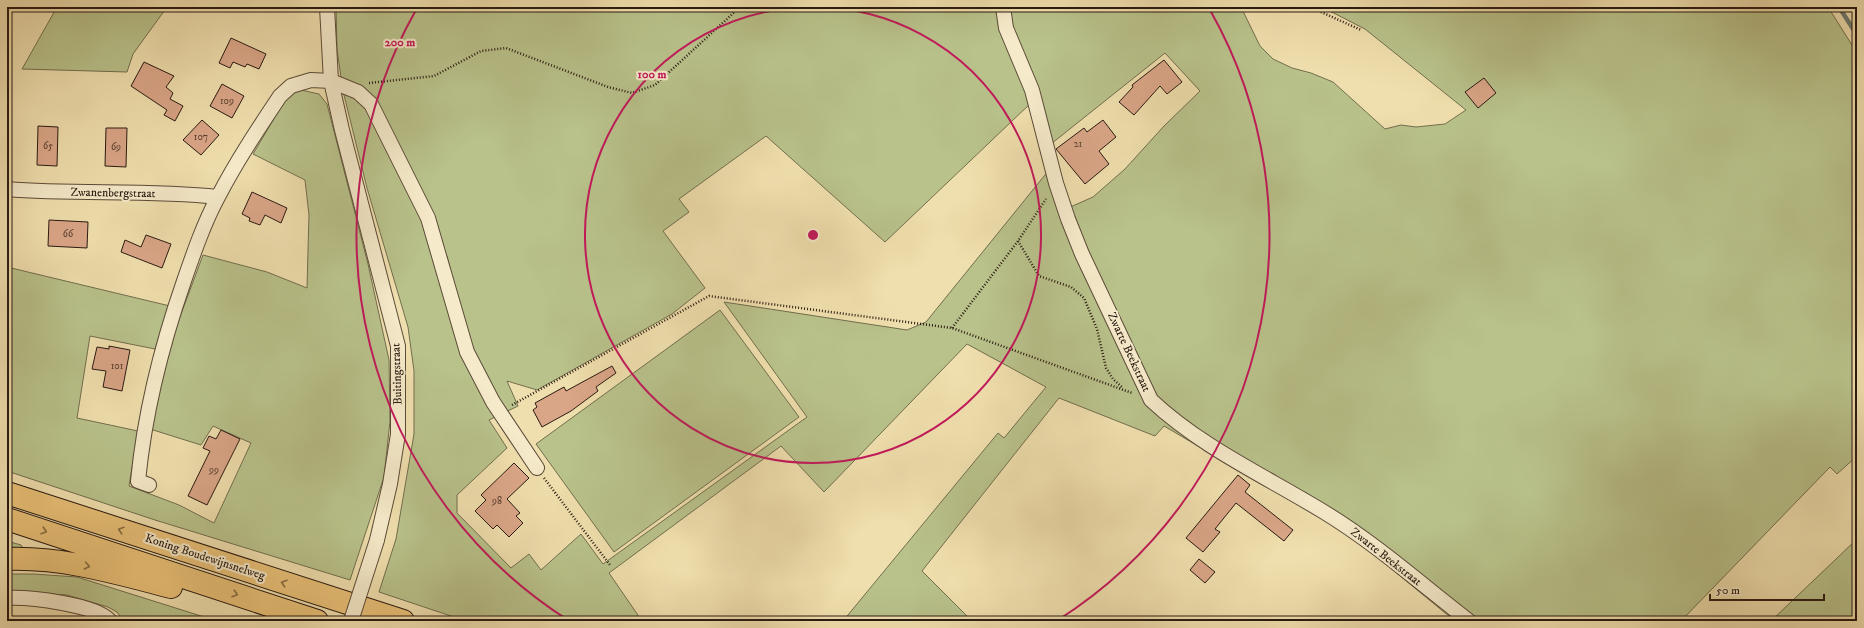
<svg xmlns="http://www.w3.org/2000/svg" width="1864" height="628" font-family="'IM FELL DW Pica',serif">
<rect width="100%" height="100%" fill="#f0dfae"/>
<filter id="stains"><feTurbulence type="fractalNoise" baseFrequency=".005" numOctaves="4"/><feColorMatrix values="0 0 0 0 .2 0 0 0 0 .09 0 0 0 0 .02 0 0 0 .5 -.17"/></filter>
<radialGradient id="worn" r=".72"><stop offset=".6" stop-color="#630" stop-opacity="0"/><stop offset="1" stop-color="#630" stop-opacity=".3"/></radialGradient>
<path fill="#b9c28b" stroke="#716e4e" fill-rule="evenodd" d="M57,7H167L133,54L127,72L22,69Z
M336,7H999L1032,102L885,242L766,136L679,199L689,212L663,231L705,288L672,314L537,390L507,381L518,406L489,420L507,448L457,495V513L511,568L529,554L541,570L581,534L603,564L807,417L724,302L907,330L926,322L1049,170L1068,208L1093,197L1125,169L1164,126L1200,91L1165,53L1051,144L1016,41L1008,7H1241L1260,46L1273,59L1292,68L1311,73L1333,82L1385,129L1401,125L1416,127L1445,124L1466,110L1365,29L1322,7H1828L1857,53V456L1837,474L1830,467L1681,621H1482L1479,619L1477,621H1455L1344,530L1351,523L1305,492L1298,505L1164,426L1155,436L1059,398L922,571L972,621H843L998,433L1004,438L1046,387L967,344L824,492L781,446L609,573L642,621H466L379,592L396,539L414,434V371L408,327L367,188L343,91L337,49ZM447,256L465,329L453,330L435,260Z
M301,90L319,94L327,104L368,264L389,360L390,421L384,477L350,580L155,520L7,471V267L170,306L155,349L90,336L77,418L138,431L129,486L179,505L214,523L251,443L213,426L201,445L150,429L171,341L203,255L267,272L307,288L309,215L305,180L253,154L285,100L293,93Z
M720,310L799,417L614,552L536,444Z
M1857,539V621H1771Z
M7,541L21,545L24,549L23,550L7,546Z
M7,574H33L77,577L217,621H124L117,612L108,607L67,595L7,592Z"/>
<g fill="none" stroke-linecap="round" stroke-linejoin="round">
<path stroke="#6d7b70" stroke-width="4.5" d="M1839,7L1857,35"/>
</g>
<path fill="#daa688" stroke="#291a11" d="M231,38L266,54L259,69L247,64L245,67L233,62L230,68L219,63Z
M1164,60L1182,82L1167,94L1160,86L1134,115L1119,102L1133,87L1132,85Z
M144,62L174,76L166,87L173,93L170,99L183,106L175,121L164,115L167,110L131,86Z
M1484,78L1496,93L1478,108L1465,92Z
M222,84L244,96L232,118L210,106Z
M202,120L219,135L201,155L183,140Z
M1103,120L1116,137L1099,151L1109,164L1085,184L1056,149L1084,128L1087,132Z
M38,126L58,127L57,166L37,165Z
M106,128H127L126,167L105,166Z
M252,192L287,208L281,223L265,215L260,225L249,221L250,218L242,214Z
M49,220L88,222L87,248L48,246Z
M146,235L171,244L162,268L121,252L125,240L141,247Z
M109,346L130,350L122,391L103,387L106,371L92,369L97,347L109,349Z
M612,366L616,373L596,387L598,391L571,411L542,427L533,410L537,407L535,403L564,387L566,391Z
M221,430L240,439L207,505L188,496L210,451L203,448L209,436L216,439Z
M514,463L529,478L507,499L520,513L516,516L523,523L509,537L497,525L493,529L475,511L486,500L481,495Z
M1238,475L1250,485L1245,492L1293,530L1284,541L1236,503L1215,529L1220,532L1203,552L1186,538Z
M1199,559L1215,572L1205,583L1190,570Z"/>
<g fill="none" stroke-linecap="round" stroke-linejoin="round">
<defs>
<path id="minor" d="M327,7L331,81L342,130L398,346V434L390,484L377,540
M1003,7L1006,28L1032,90L1056,183L1068,219L1082,254L1151,400C1201,447 1265,476 1324,512C1375,543 1421,584 1469,621
M7,189C77,195 148,189 218,197
M149,485L138,481C145,410 161,347 184,281C194,252 204,223 218,197C236,162 258,129 280,96L291,86L311,80L331,81L358,92L371,104L428,218L467,352L493,402L537,468
M7,598C29,597 95,604 110,621"/>
<path id="motorway" d="M7,493L403,621
M7,519L317,621
M7,559C64,557 117,573 171,587"/>
</defs>
<use href="#minor" stroke="#5b4b38" stroke-width="16"/>
<use href="#motorway" stroke="#291a11" stroke-width="24"/>
<path stroke="#291a11" stroke-width="2.5" stroke-dasharray="1 2" stroke-linecap="butt" d="M1310,7L1361,30
M1852,7L1857,15
M369,83L434,76L481,51L506,48L608,87L632,93L655,85L740,7
M1018,241L1039,276L1071,287L1084,298L1097,329L1106,368L1113,379L1123,388
M952,328L1018,241L1046,199
M512,405L709,296L952,328L1132,393
M544,478L610,565"/>
<use href="#minor" stroke="#f5eaca" stroke-width="14"/>
<use href="#motorway" stroke="#e8c077" stroke-width="22"/>
<defs>
<path id="minor-bridge" d="M351,621L377,540"/>
</defs>
<use href="#minor-bridge" stroke="#5b4b38" stroke-width="16" stroke-linecap="butt"/>
<use href="#minor-bridge" stroke="#f5eaca" stroke-width="14"/>
</g>
<defs><path id="oneway-chevron" d="M-2-3.5L2.5 0L-2 3.5" fill="none" stroke-width="1.6" stroke-linecap="round" stroke-linejoin="round"/></defs>
<g stroke="#886d44">
<use href="#oneway-chevron" transform="translate(121 530) rotate(-162)"/>
<use href="#oneway-chevron" transform="translate(44 531) rotate(18)"/>
<use href="#oneway-chevron" transform="translate(87 566) rotate(11)"/>
<use href="#oneway-chevron" transform="translate(284 583) rotate(-162)"/>
<use href="#oneway-chevron" transform="translate(235 594) rotate(18)"/>
</g>
<g fill="none" stroke="#c2185b" stroke-width="2">
<path d="M815 7A228 228 0 1 1 811 7"/>
<path d="M568 620A456 456 0 0 1 416 10M1210 10A456 456 0 0 1 1058 620"/>
</g>
<g text-anchor="middle" dominant-baseline="central" stroke-width="4" stroke-linejoin="round" paint-order="stroke">
<g font-size="10" fill="#553d2f">
<text x="227" y="101">109</text>
<text x="201" y="137">107</text>
<text x="1078" y="144">21</text>
<text x="48" y="146">65</text>
<text x="116" y="147">69</text>
<text x="68" y="234">66</text>
<text x="117" y="366">101</text>
<text x="214" y="470">99</text>
<text x="497" y="501">98</text>
</g>
<g font-size="12" fill="#291a11" stroke="#f5eaca">
<text transform="translate(113 193) rotate(1)">Zwanenbergstraat</text>
<text transform="translate(1129 352) rotate(65)">Zwarte Beekstraat</text>
<text transform="translate(397 374) rotate(-92)">Buitingstraat</text>
<text transform="translate(205 557) rotate(18)">Koning Boudewijnsnelweg</text>
<text transform="translate(1386 557) rotate(38)">Zwarte Beekstraat</text>
</g>
</g>
<circle cx="813" cy="235" r="6" fill="#c2185b" stroke="#f5eaca" stroke-width="2"/>
<g font-size="12" text-anchor="middle" font-weight="bold" fill="#c2185b" stroke="#f5eaca" stroke-width="4" stroke-linejoin="round" paint-order="stroke">
<text x="400" y="46">200 m</text>
<text x="652" y="78">100 m</text>
</g>
<rect width="1864" height="628" fill="none" stroke="#f0dfae" stroke-width="24"/>
<rect x="8" y="8" width="1848" height="612" fill="none" stroke="#291a11" stroke-width="2"/>
<rect x="12" y="12" width="1840" height="604" fill="none" stroke="#291a11"/>
<path d="M1710 594v6h114v-6" fill="none" stroke="#291a11" stroke-width="2"/>
<text x="1716" y="594" font-size="12" fill="#291a11" stroke="#f5eaca" stroke-width="3" paint-order="stroke">50 m</text>
<rect width="100%" height="100%" filter="url(#stains)"/>
<rect width="100%" height="100%" fill="url(#worn)"/>
</svg>
